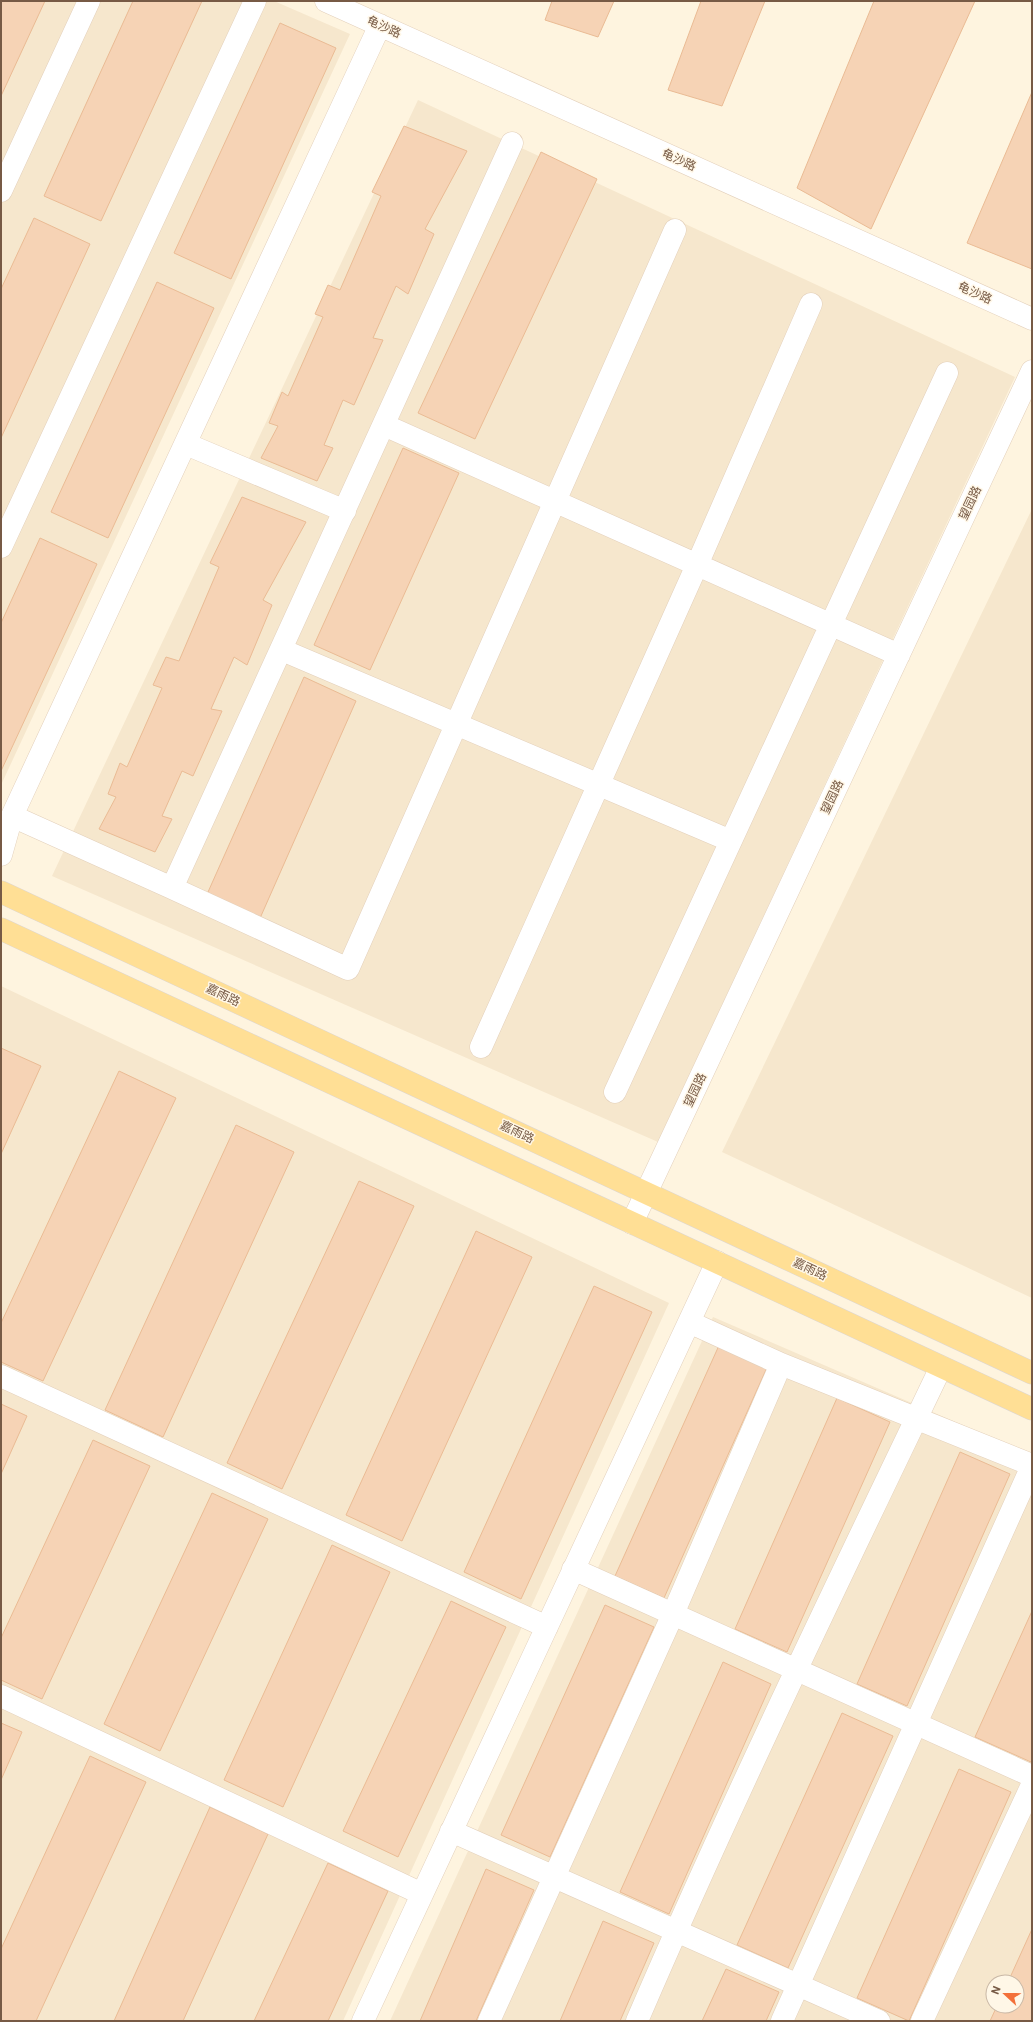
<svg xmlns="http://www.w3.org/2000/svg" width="1033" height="2022" font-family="Roboto,'Noto Sans SC',sans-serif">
<rect width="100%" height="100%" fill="#fef4df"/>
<path fill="#f6e7cd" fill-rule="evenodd" d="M1,1H274L350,34L1,785Z
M418,100L1015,377L658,1142L52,876Z
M1032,509V1298L722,1152Z
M1,986L669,1303L343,2021H1Z
M713,1317L1032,1455V2021H390ZM993,1982H1017V2006H993Z"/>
<path fill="#f6d3b5" stroke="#eabb94" d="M1,1H45L1,96Z
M133,1H202L101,221L44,196Z
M552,1H614L598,37L545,20Z
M701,1H765L722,106L668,90Z
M874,1H975L871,229L797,188Z
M280,23L336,48L231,279L174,253Z
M1032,92V269L967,243Z
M404,126L467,151L425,229L434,234L408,294L396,286L373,338L383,340L354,405L343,400L324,445L333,448L317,481L261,458L278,426L269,423L282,392L288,396L323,317L315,314L328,285L340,290L381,196L372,192Z
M541,152L597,179L475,439L418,413Z
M34,218L90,244L1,438V289Z
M157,282L214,308L108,538L51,512Z
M403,448L459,473L370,670L314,645Z
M242,497L306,522L263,600L272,605L247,665L234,657L211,709L222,711L193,776L182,771L162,816L172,819L155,852L99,829L116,797L108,794L120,763L127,767L162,688L153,685L166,657L179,661L219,567L210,563Z
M40,538L97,564L1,771V623Z
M304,677L356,701L257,925L204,901Z
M1,1048L41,1066L1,1154Z
M119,1071L176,1098L43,1381L1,1362V1323Z
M236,1125L294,1152L163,1437L105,1410Z
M359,1181L414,1206L282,1489L227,1463Z
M476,1231L532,1257L402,1541L346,1515Z
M594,1286L652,1312L521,1599L464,1572Z
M721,1341L769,1363L664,1598L615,1576Z
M837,1398L890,1422L787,1652L735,1629Z
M1,1404L27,1416L1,1474Z
M93,1440L150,1466L42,1699L1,1680V1638Z
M960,1452L1010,1474L907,1706L857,1684Z
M212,1493L268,1519L160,1751L104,1724Z
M332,1545L390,1572L283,1807L224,1780Z
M451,1601L506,1627L398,1857L343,1831Z
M605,1605L654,1627L550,1857L501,1835Z
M1032,1611V1759L1031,1762L975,1737Z
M723,1662L771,1684L669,1914L620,1892Z
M842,1713L893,1736L788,1968L737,1945Z
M1,1723L22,1732L1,1780Z
M90,1756L146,1782L36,2021H1V1949Z
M959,1769L1011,1792L909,2021L857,1998Z
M210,1807L268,1834L183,2021H114Z
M328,1863L388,1891L328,2021H254Z
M486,1869L534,1890L476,2021H420Z
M603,1921L654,1943L620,2021H560Z
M1032,1929V2021H990L997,2006H1017V1982H1008Z
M726,1969L779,1992L766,2021H702Z"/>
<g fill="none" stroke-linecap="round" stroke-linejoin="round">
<defs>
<path id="minor" d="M326,1L1032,319
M1,191L89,1
M384,425L899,655
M186,444L345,511
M1,547L255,1
M282,650L731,841
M12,816L172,888L512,143
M1,855L12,816L380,25
M172,888L348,969L675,230
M481,1047L697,565L811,304
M615,1092L947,373
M632,1223L1032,371
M689,1322L781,1364L1032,1465
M1,1376L547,1627
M573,1569L1032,1776
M1,1696L422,1894
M451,1831L879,2021
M363,2021L717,1262
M489,2021L673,1614L781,1364
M637,2021C732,1800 837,1584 941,1367
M782,2021L1032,1466
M922,2021L1032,1785"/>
<path id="major" d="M1,892L1032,1373
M1,929L1032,1409"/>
</defs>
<use href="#minor" stroke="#e3d0bb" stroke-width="23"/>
<use href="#major" stroke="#ded7d2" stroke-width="23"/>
<use href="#minor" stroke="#fff" stroke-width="22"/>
<use href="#major" stroke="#ffdf95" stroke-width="22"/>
</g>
<g text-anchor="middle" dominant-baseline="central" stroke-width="3" stroke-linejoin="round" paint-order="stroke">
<g font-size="12" fill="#775a45" stroke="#fff7e7">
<text transform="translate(384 27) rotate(24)">龟沙路</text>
<text transform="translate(679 160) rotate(24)">龟沙路</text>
<text transform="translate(975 293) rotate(24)">龟沙路</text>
<text transform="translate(970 503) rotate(-65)">望园路</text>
<text transform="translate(832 797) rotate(-65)">望园路</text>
<text transform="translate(223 995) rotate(25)">嘉雨路</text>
<text transform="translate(695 1090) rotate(-65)">望园路</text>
<text transform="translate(517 1132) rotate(25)">嘉雨路</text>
<text transform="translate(810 1269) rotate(25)">嘉雨路</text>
</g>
</g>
<rect width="1033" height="2022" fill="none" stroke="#775a45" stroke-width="4"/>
<g transform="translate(1005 1994) rotate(292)"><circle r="19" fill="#fff7e7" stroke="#c9b8a6"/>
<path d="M0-3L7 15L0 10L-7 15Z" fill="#f37039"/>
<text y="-6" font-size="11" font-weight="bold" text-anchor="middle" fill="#775a45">N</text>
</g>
</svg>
